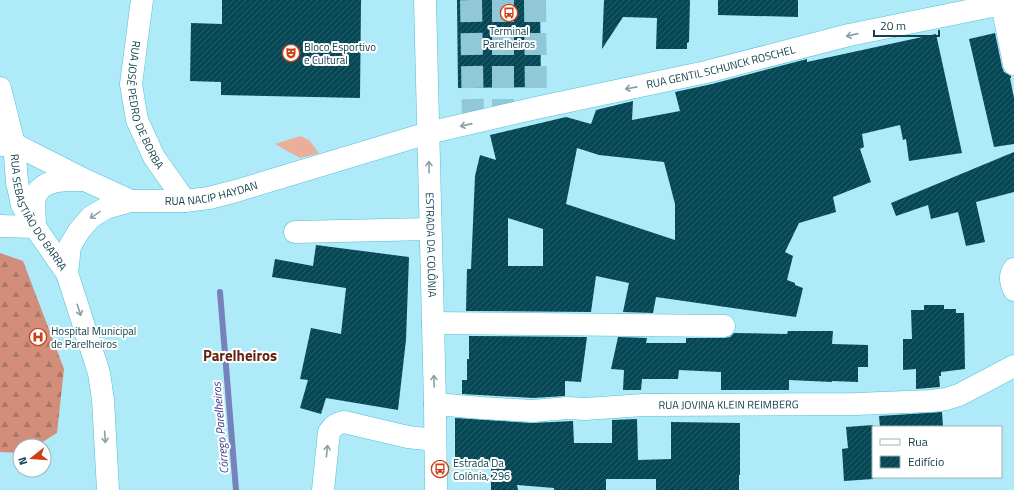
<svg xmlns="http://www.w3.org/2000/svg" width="1014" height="490" font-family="'Titillium Web',sans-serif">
<defs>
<pattern id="forest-firs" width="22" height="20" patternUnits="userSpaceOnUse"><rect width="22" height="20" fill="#d38e7b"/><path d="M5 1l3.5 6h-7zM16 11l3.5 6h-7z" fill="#aa7667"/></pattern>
<pattern id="building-hatch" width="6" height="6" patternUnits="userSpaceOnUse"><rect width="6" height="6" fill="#054755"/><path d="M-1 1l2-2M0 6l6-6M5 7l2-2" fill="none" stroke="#29606c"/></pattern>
</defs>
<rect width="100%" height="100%" fill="#afeaf9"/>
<path fill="#eaae9d" d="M300,136L309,140L319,153L300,158L275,144Z"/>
<path fill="url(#forest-firs)" d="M0,253L23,261L64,369L57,433L36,446H20V453L0,452Z"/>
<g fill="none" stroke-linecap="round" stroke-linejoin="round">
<path stroke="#7781bb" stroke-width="6" d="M220,292L236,490"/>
</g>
<path fill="url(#building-hatch)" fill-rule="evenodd" d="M222,0H361L360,98L221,95V82L190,81L191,23L222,24Z
M457,0H540L541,87L458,88Z
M604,0H690L689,42L687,43V49H656L657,18L623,17L602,49Z
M718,0H798V17L718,15Z
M995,33L1002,67L1004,72L1011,76V78H1010L1014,98V144L994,147L969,39Z
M936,34L962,153L909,161L906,139L903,140L900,125L862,134L864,147L860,149L871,182L833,197L836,212L799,223L785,252L793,256L787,280L795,283V285L803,288L796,317L656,297L653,313L623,312L629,283L596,276L591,312L466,311L467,269H471L475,176L480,155L496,160L490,135L566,117L591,124L596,110L633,101L632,120L680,111L675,92L712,84L807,59V62ZM577,148L599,155L664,162L675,204V240L566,204ZM508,218L543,229V266H508Z
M1014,152V192L976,202L985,242L966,246L958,212L931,219L928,205L896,216L891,203Z
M316,245L409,257L406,340L398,410L326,398L321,414L300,408L308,380L300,379L311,328L341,334L346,288L272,277L275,259L313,266Z
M924,305H944V309H956V313H964L965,369L941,372V376H939L940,387L916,389V369L903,370V339H912L911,310H924Z
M788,331H833L832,344L868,345V367H858V382L832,381V382L789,380V390H721V372L679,370L678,379H642L641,390H623L624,370L611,369L618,337L647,338L646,343H686V338H724L730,337L734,333L787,334Z
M469,336L587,337L581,382L565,381V396L533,398L462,394V380H467V359H469Z
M942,412L943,427H880L879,416Z
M455,418L532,423L573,421L574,443H612V420L637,419L638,460L671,459V422L740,423V475H739V490H656V479H606V490H554V488L517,485L518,490H491V467H455Z
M873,425V479L844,481L842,449L848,448L846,427Z"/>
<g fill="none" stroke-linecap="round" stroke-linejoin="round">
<path stroke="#90c8d7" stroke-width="22" stroke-dasharray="22 11" stroke-linecap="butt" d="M471,0L473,123
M503,0V116
M535,0L536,108"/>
<defs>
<g id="minor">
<path id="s1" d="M142,0L131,84L137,120L154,157L185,201"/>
<path d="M1002,4L1014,64"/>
<path id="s2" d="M0,88L14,144L17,182L22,205L35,227L67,273"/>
<path id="s3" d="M428,133L536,108L706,72L849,35L1002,4L1014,3"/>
<path d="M1,145L14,144L85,180L131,201"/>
<path d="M0,226L35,227C35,219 33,201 36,195C44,178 68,180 84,180"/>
<path d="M295,232L430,229"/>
<path d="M1014,269C1009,275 1011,283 1014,290"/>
<path d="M433,323L724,326"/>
<path id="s4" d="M435,404L482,408L533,411L567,408L585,409L644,405L856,404L932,401L946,399L959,395L1014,366"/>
<path d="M323,490L329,432C333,426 337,423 344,422L408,437L435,440"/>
</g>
<g id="major">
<path id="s5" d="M425,0L435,404L436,490"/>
<path id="s6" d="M108,490L103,400L99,373L67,273L70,246L79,231L91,217L106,208L131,201H185L209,198L236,191L428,133"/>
</g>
</defs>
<use href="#minor" stroke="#51bfda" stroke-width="23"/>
<use href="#major" stroke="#51bfda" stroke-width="23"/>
<use href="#minor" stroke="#fff" stroke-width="22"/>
<use href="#major" stroke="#fff" stroke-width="22"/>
</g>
<defs><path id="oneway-shaft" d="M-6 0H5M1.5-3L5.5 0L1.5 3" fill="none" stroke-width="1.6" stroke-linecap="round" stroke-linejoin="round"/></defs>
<g stroke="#88a0a6">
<use href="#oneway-shaft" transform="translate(852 35) rotate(167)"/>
<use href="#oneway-shaft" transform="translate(631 88) rotate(169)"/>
<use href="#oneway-shaft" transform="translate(466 125) rotate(167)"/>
<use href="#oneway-shaft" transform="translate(429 167) rotate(-91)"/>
<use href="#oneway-shaft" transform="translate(95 215) rotate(146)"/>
<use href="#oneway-shaft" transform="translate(79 310) rotate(72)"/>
<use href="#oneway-shaft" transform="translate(434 381) rotate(-92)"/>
<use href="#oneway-shaft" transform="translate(105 437) rotate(86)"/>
<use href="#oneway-shaft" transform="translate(327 451) rotate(-84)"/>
</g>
<defs>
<symbol id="bus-ring" viewBox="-11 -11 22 22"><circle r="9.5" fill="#fff" stroke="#ca4117" stroke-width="1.5"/><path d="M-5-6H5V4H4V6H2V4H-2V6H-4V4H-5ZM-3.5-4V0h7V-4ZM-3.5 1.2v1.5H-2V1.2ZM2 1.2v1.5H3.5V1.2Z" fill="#ca4117"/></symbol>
<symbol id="theatre-ring" viewBox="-11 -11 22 22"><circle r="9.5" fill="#fff" stroke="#ca4117" stroke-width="1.5"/><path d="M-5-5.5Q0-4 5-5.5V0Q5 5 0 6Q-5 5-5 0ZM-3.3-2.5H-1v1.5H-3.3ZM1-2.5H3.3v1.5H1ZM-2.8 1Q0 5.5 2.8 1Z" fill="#ca4117"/></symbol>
<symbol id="hospital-ring" viewBox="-11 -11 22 22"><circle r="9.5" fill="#fff" stroke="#ca4117" stroke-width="1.5"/><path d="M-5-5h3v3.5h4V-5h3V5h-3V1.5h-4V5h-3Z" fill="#ca4117"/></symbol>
</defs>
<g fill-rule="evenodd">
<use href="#bus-ring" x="499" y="3" width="20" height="20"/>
<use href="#theatre-ring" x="281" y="43" width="20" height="20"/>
<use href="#hospital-ring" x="28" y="327" width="20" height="20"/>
<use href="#bus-ring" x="430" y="459" width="20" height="20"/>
</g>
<g text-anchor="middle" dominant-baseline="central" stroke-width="4" stroke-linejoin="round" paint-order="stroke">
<g font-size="11" fill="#12424d" stroke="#fff" text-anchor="start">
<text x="509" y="31" text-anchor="middle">Terminal<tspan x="509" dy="13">Parelheiros</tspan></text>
<text x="304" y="47">Bloco Esportivo<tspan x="304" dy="13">e Cultural</tspan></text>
<text x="51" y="331">Hospital Municipal<tspan x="51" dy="13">de Parelheiros</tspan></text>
<text x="453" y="463">Estrada Da<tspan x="453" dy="13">Colônia, 296</tspan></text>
</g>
<g font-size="11" fill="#12424d" stroke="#fff">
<text stroke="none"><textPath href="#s3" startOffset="300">RUA GENTIL SCHUNCK ROSCHEL</textPath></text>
<text stroke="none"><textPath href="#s1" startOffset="108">RUA JOSÉ PEDRO DE BORBA</textPath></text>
<text stroke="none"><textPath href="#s6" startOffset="410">RUA NACIP HAYDAN</textPath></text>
<text stroke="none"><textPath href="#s2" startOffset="132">RUA SEBASTIÃO DO BARRA</textPath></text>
<text stroke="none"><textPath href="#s5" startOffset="245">ESTRADA DA COLÔNIA</textPath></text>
<text stroke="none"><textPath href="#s4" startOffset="294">RUA JOVINA KLEIN REIMBERG</textPath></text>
</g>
<g font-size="12" font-style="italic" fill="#393f88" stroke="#fff">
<text transform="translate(220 428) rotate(-95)">Córrego Parelheiros</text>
</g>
<g font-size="15" font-weight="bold" fill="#62200d" stroke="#fff">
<text x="240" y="355">Parelheiros</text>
</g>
</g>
<rect x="872" y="426" width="130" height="52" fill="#ffffff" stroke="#a0b3b8"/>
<rect x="880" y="439" width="20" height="6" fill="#ffffff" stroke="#a0b3b8"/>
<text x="908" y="446" font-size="12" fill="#12424d">Rua</text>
<rect x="880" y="456" width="20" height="12" fill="url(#building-hatch)" stroke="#a0b3b8"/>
<text x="908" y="466" font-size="12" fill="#12424d">Edifício</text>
<g transform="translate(32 458) rotate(253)"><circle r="19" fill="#ffffff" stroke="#a0b3b8"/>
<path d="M0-3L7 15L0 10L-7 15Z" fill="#ca4117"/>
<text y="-6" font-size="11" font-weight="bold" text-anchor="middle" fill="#12424d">N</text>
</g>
<path d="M874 30v6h65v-6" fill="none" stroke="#12424d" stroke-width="2"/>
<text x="880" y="30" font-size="12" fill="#12424d" stroke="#ffffff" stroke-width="3" paint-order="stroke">20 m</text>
</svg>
